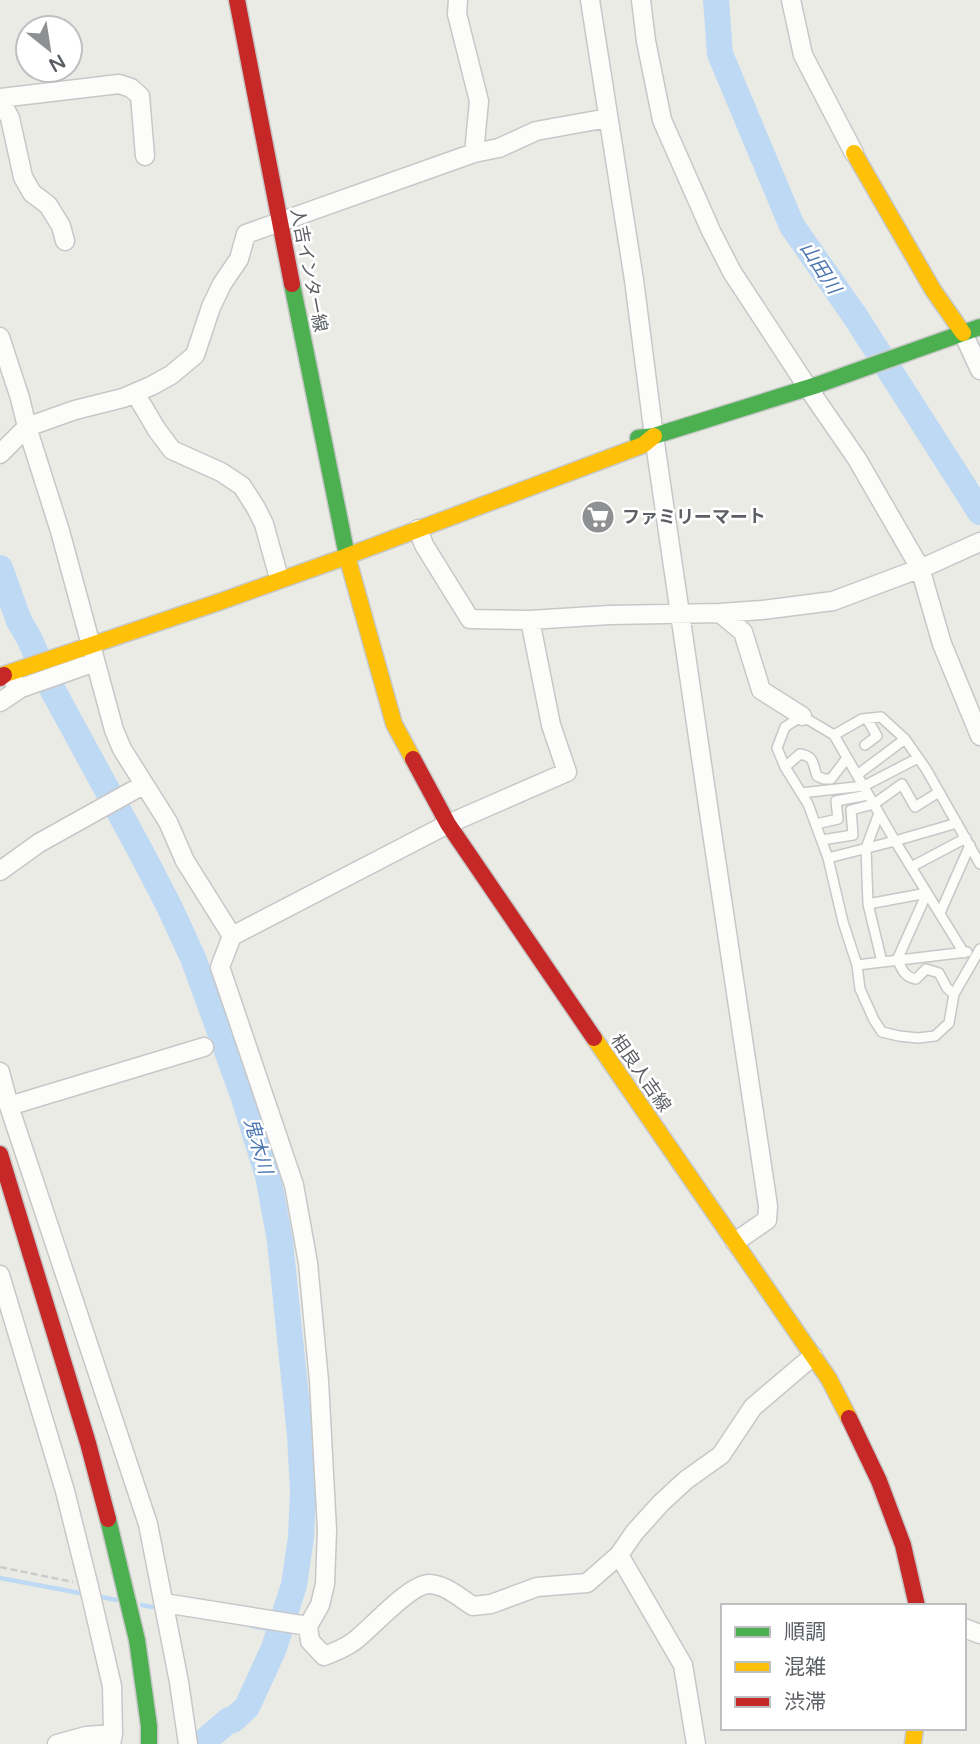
<svg xmlns="http://www.w3.org/2000/svg" width="980" height="1744" font-family="'Varela Round','Noto Sans JP',sans-serif">
<rect width="100%" height="100%" fill="#ebebe6"/>
<g fill="none" stroke-linecap="round" stroke-linejoin="round">
<path stroke="#bed9f3" stroke-width="4.5" d="M0,1578L85,1594
M97,1596L116,1600
M142,1605L152,1607
M252,1626L279,1631"/>
<path stroke="#bed9f3" stroke-width="26" d="M716,0L720,54L792,226L855,316L980,512
M0,568L19,621L29,638L50,685L141,852L169,906L193,958L243,1095L268,1176L280,1241L300,1436L303,1491L301,1537L294,1585L274,1648L247,1707L233,1720H229L201,1744"/>
<defs>
<path id="lane" d="M834,735L895,841L964,953
M865,745L877,736L867,719
M785,767L800,754C816,757 812,764 817,776L824,779H831L847,758
M857,775L905,739
M801,793L864,786L918,758
M879,813L866,848L868,904L882,962
M816,824L838,819L836,801L868,795
M822,840L853,835L851,810L874,804L902,784L915,807L939,792
M828,858L895,841L957,823
M980,864L926,769L905,739L881,717L862,719L834,735L802,716L785,727L777,748L785,767L808,804L828,858L843,922L857,965L860,989L874,1020L882,1032L899,1036L918,1038L935,1036L949,1023L954,994L980,949
M911,867L966,838
M927,893L897,960C903,970 904,977 916,979L926,969L939,973L947,988L954,994
M868,904L927,893
M940,913L970,845
M857,965L967,952"/>
<path id="street" d="M458,0L457,14L479,101L474,153
M590,0L634,280L654,436L711,826L768,1206L767,1220L735,1242
M641,0L646,41L662,120L711,231L732,272L808,388L857,459L920,568L942,644L980,736
M791,0L803,55L854,153
M0,98L119,84L131,88L140,96L145,156
M0,100L10,118L23,177L32,193L48,205L61,226L65,241
M963,333L980,370
M0,337L20,398L27,427L60,531L114,730L122,749L168,822L185,861L232,936
M135,393L157,430L172,450L221,472L242,486L256,508L264,524L277,571
M0,454L27,427L75,410L123,398L151,386L171,375L195,355L211,307L222,284L239,259L246,234L474,153L499,148L536,131L608,118
M418,529L424,545L470,619L530,620L609,615L720,613L762,610L833,601L929,565L980,542
M720,613L743,632L761,690L802,716
M530,620L551,725L567,772L448,824L232,936L220,967L294,1185L308,1263L319,1381L327,1530L325,1584L320,1605L308,1626L310,1641L324,1656C335,1652 343,1649 353,1642C370,1630 410,1583 430,1584C446,1585 460,1598 473,1606L491,1604L537,1587L587,1583L619,1555L634,1533L661,1503L686,1480L721,1455L753,1407L813,1356
M21,688L95,662
M0,702L21,688L14,682
M0,871L39,843L143,785
M0,1072L9,1106L148,1524L179,1682L188,1744
M9,1106L204,1047
M0,1275L65,1491L89,1587L112,1686L113,1734L111,1744
M619,1555L683,1665L696,1744
M164,1603L308,1626
M964,1628L980,1634
M57,1744L86,1736L113,1734"/>
<path id="fast" d="M292,284L347,556L345,557
M638,438L654,436L817,385L980,327
M108,1519L137,1640L149,1726V1744"/>
<path id="slow" d="M854,153L933,290L963,333
M0,676L219,602L345,557
M413,759L394,724L347,556L643,445L654,436
M594,1038L829,1379L849,1418
M913,1744L915,1728"/>
<path id="jam" d="M237,0L292,284
M0,678L4,675
M413,759L448,824L594,1038
M0,1154L88,1443L108,1519
M849,1418L879,1481L903,1545L917,1606"/>
</defs>
<use href="#lane" stroke="#c7c7c7" stroke-width="12"/>
<use href="#street" stroke="#c7c7c7" stroke-width="21"/>
<use href="#fast" stroke="#c6c7c7" stroke-width="19"/>
<use href="#slow" stroke="#c6c7c7" stroke-width="19"/>
<use href="#jam" stroke="#c6c7c7" stroke-width="19"/>
<path stroke="#c8ccca" stroke-width="2.5" stroke-dasharray="7 3.5" stroke-linecap="butt" d="M0,1567L73,1582"/>
<use href="#lane" stroke="#fcfcfb" stroke-width="9"/>
<use href="#street" stroke="#fcfcfb" stroke-width="18"/>
<use href="#fast" stroke="#4caf50" stroke-width="16"/>
<use href="#slow" stroke="#ffc107" stroke-width="16"/>
<use href="#jam" stroke="#c62828" stroke-width="16"/>
</g>
<defs>
<symbol id="supermarket-disc" viewBox="-11 -11 22 22"><circle r="9.5" fill="#8e9091" stroke="#fff"/><path d="M-6-5.5h2.5l.6 2H6L4.5 2H-2.5L-4.4-4H-6ZM-1.5 3.2a1.3 1.3 0 1 0 .1 0ZM3 3.2a1.3 1.3 0 1 0 .1 0Z" fill="#fff"/></symbol>
</defs>
<g fill-rule="evenodd">
<use href="#supermarket-disc" x="579" y="498" width="38" height="38"/>
</g>
<g text-anchor="middle" dominant-baseline="central" stroke-width="5" stroke-linejoin="round" paint-order="stroke">
<g font-size="18" fill="#5c5f63" stroke="#fff">
<text transform="translate(309 270) rotate(79)">人吉インター線</text>
<text transform="translate(641 1073) rotate(55)">相良人吉線</text>
</g>
<g font-size="18" font-weight="bold" fill="#5c5f63" stroke="#fff" text-anchor="start">
<text x="622" y="517">ファミリーマート</text>
</g>
<g font-size="19" font-style="italic" fill="#4b76b1" stroke="#fff">
<text transform="translate(820 268) rotate(57)">山田川</text>
<text transform="translate(258 1146) rotate(74)">鬼木川</text>
</g>
</g>
<rect x="721" y="1604" width="245" height="126" fill="#ffffff" stroke="#bebfc1" stroke-width="2"/>
<rect x="735" y="1627" width="35" height="10" fill="#4caf50" stroke="#bebfc1" stroke-width="2"/>
<text x="784" y="1639" font-size="21" fill="#5c5f63">順調</text>
<rect x="735" y="1662" width="35" height="10" fill="#ffc107" stroke="#bebfc1" stroke-width="2"/>
<text x="784" y="1674" font-size="21" fill="#5c5f63">混雑</text>
<rect x="735" y="1697" width="35" height="10" fill="#c62828" stroke="#bebfc1" stroke-width="2"/>
<text x="784" y="1709" font-size="21" fill="#5c5f63">渋滞</text>
<g transform="translate(49 49) rotate(150)"><circle r="33" fill="#ffffff" stroke="#bebfc1" stroke-width="2"/>
<path d="M0-5L12 26L0 18L-12 26Z" fill="#8e9091"/>
<text y="-10" font-size="19" font-weight="bold" text-anchor="middle" fill="#5c5f63">N</text>
</g>
</svg>
